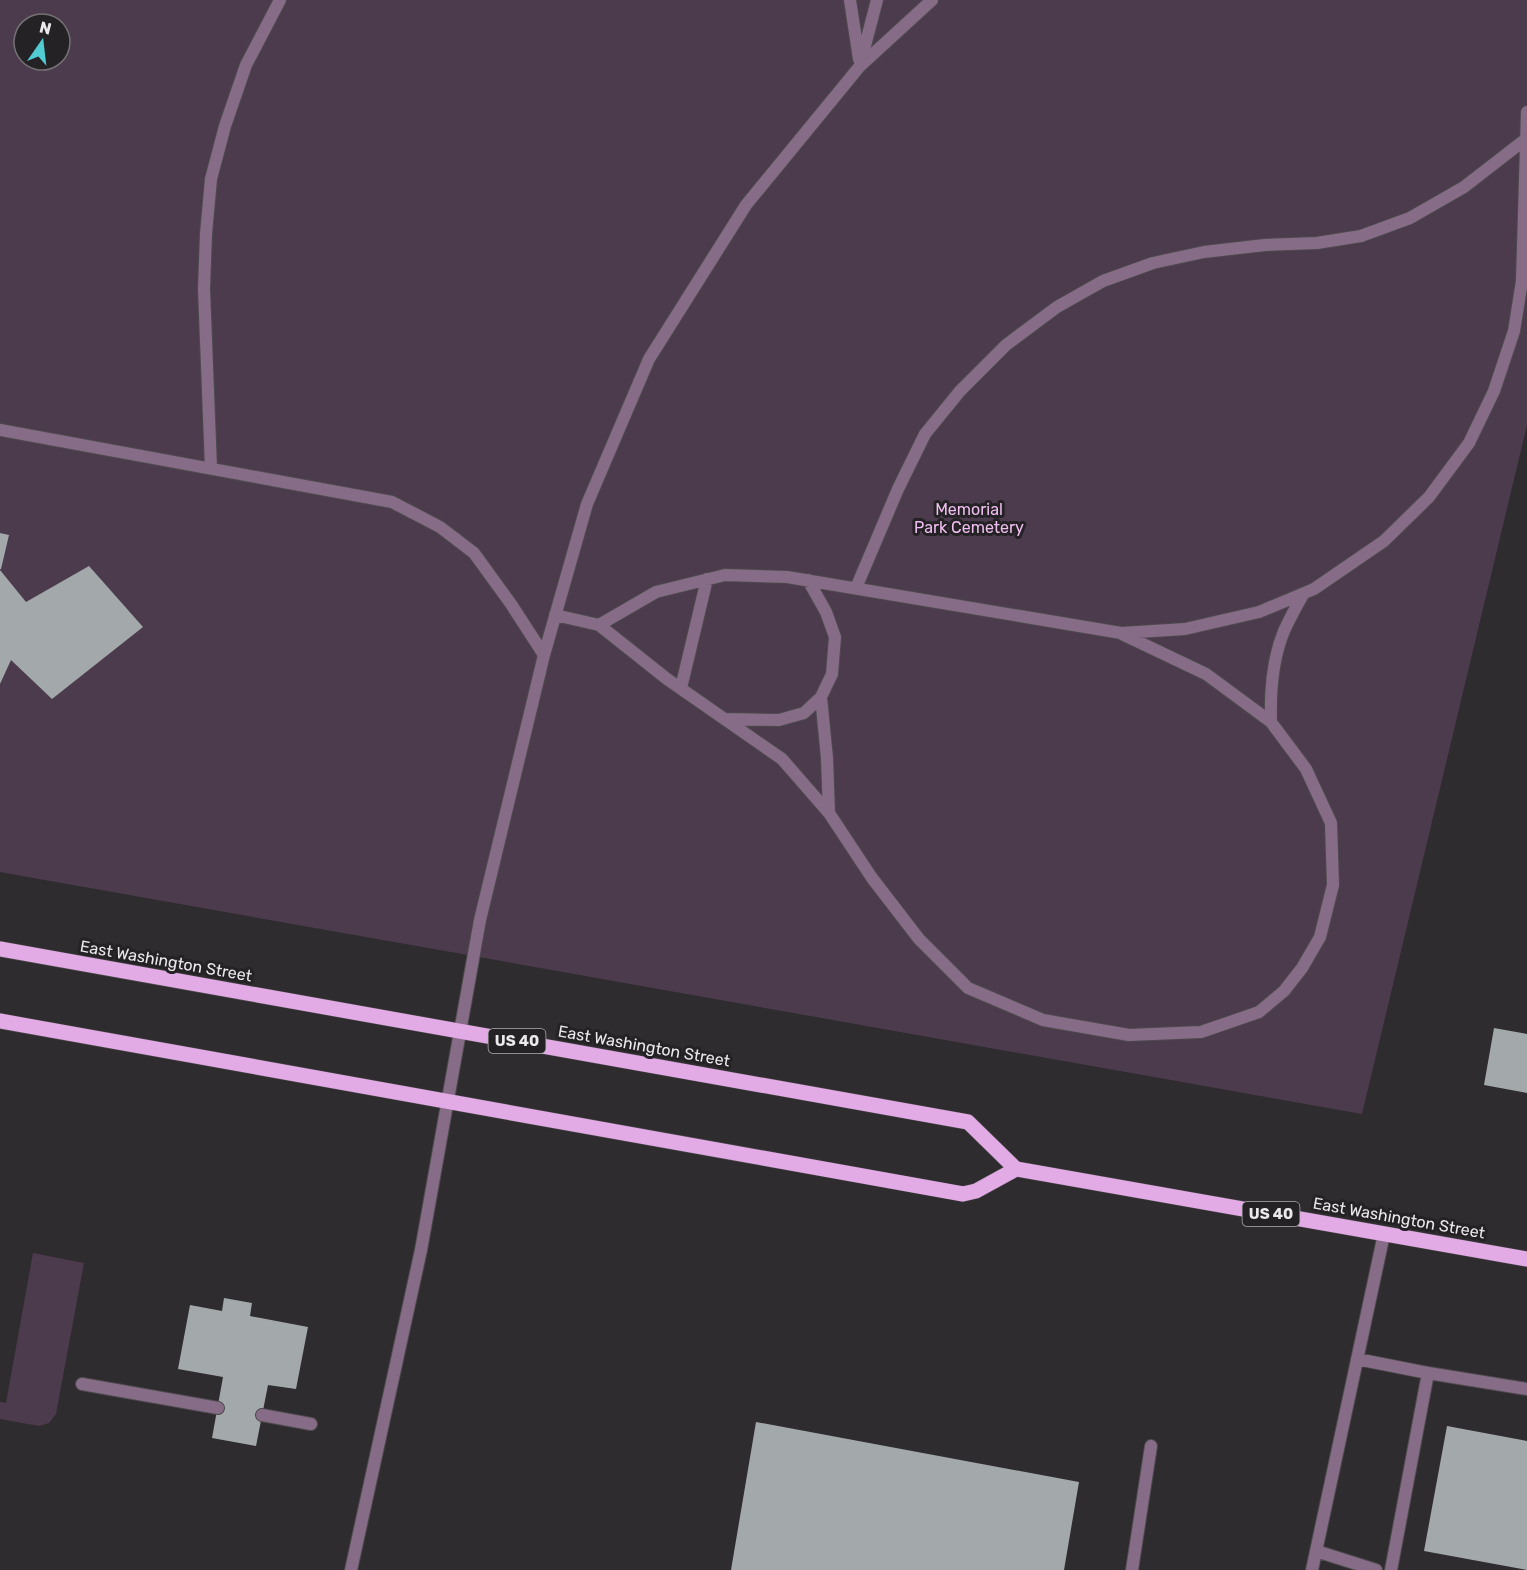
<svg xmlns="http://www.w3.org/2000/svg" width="1527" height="1570" font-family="Rubik,sans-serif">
<rect width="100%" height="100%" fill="#2f2c2f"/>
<path fill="#4c3b4d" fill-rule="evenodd" d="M0,0H1527V425L1362,1114L0,872ZM24,24H60V60H24Z
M33,1253L84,1263L56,1414L49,1423L39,1426L0,1419V1402L6,1403Z"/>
<path fill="#a3a9aa" d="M0,533L9,535L1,569H0Z
M89,566L143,627L52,699L11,660L0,684V570L26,602Z
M1494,1028L1527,1034V1093L1484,1085Z
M224,1298L252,1303L250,1316L308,1327L296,1389L268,1385L256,1446L212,1438L223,1377L178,1369L190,1305L222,1311Z
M756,1422L1079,1482L1064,1570H731Z
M1447,1426L1527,1441V1570L1424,1551Z"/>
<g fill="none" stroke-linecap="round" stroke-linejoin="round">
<defs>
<path id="lane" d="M850,0L859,59
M860,65L877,0
M0,430L392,502L440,527L474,553L511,604L544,655
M211,468L204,289L206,234L211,179L225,126L246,65L280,0
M856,588L898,489L925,434L960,391L1006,345L1057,307L1103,281L1153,263L1204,252L1265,245L1317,243L1361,236L1410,218L1464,187L1526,139
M555,615L599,625L656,592L725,575L787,577L1121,633L1185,629L1259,612L1314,589L1384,541L1429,497L1469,443L1494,391L1514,331L1522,281L1527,112
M599,625L667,679L782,759L829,813L872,878L919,939L968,988L1043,1020L1129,1035L1201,1032L1259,1012L1284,991L1302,968L1320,937L1333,885L1331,823L1306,769L1271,722L1206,674L1122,634
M681,688L707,579
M821,697L827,758L829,813
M725,719L779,720L804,713L821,697L832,674L835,637L826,612L808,580
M1271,722C1270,691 1272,660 1284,631C1290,618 1297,605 1304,593
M1357,1359L1428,1373L1391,1570
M1428,1373L1527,1389
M82,1384L218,1408
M262,1415L311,1424
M1316,1551L1376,1570
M351,1570L421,1250L480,920L544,655L587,504L649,359L746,205L860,66L932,0
M1132,1570L1151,1446
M1312,1570L1384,1234"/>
<path id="primary" d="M0,949L968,1122L1016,1169L1527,1259
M0,1021L963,1194L976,1191L1016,1169"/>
</defs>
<use href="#lane" stroke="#4d4a4d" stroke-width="14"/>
<use href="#primary" stroke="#4d4a4d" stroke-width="16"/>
<use href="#lane" stroke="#876c88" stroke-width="12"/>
<use href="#primary" stroke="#e2abe5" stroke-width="15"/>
</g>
<g text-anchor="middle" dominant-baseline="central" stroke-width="6" stroke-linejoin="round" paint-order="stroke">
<g fill="#252225" stroke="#b0adb0" stroke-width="1.5">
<rect x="488.5" y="1029" width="57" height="24" rx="4.5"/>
<rect x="1242.5" y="1202" width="57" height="24" rx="4.5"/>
</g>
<g font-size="15" font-weight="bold" fill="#ebe9eb">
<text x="517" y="1041">US 40</text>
<text x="1271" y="1214">US 40</text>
</g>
<g font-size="16" fill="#f0bef1" stroke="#252225">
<text x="969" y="509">Memorial<tspan x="969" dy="18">Park Cemetery</tspan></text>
</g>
<g font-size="16" fill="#ebe9eb" stroke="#252225">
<text transform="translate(166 961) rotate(10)">East Washington Street</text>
<text transform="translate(644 1046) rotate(10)">East Washington Street</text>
<text transform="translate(1399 1218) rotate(10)">East Washington Street</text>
</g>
</g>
<g transform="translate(42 42) rotate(14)"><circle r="28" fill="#252225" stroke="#747274" stroke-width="1.5"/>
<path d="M0-4.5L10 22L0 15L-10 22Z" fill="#51ccd3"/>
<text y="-9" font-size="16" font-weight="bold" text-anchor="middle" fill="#ebe9eb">N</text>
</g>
</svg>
